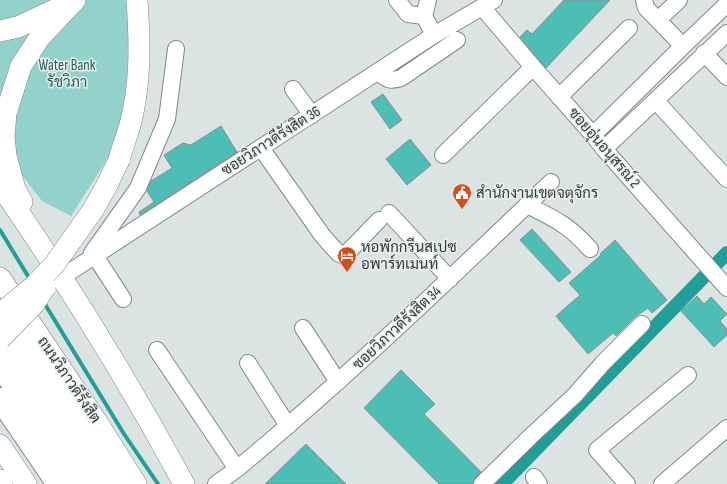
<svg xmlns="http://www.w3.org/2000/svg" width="727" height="484" font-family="'Sofia Sans Condensed',Sarabun,sans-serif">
<rect width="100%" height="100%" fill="#dbe4e3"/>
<path fill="#93d1cb" d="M0,0H129L134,78L121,138L71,216L42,201L0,147Z"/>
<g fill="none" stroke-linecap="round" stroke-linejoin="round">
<path stroke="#219e97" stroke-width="4" d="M0,230L31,281
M43,301L124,434L158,484"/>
<path stroke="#219e97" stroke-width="14" d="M502,484L727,253"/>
</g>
<path fill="#4cbeb6" stroke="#88908f" d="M564,0H610L546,68L520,37L527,30L532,34Z
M383,94L402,120L390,129L371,102Z
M221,126L237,152L140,215L139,212L154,202L147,191L151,181L172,168L164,155L183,143L191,145Z
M410,139L431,165L407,185L386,159Z
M532,229L571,272L559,282L520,240Z
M615,240L667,300L652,313L648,308L635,317L616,336L613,333L588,354L556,316L580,295L569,283L601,255L600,254Z
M697,296L704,304L711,297L727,314L720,321L727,329V335L714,347L681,311Z
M401,370L435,404L424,414L481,472L475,478L473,484H439L364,408Z
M306,444L346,484H265Z"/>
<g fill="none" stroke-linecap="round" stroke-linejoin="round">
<defs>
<path id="minor" d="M397,0L408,14L424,16
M428,0L424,16L434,35
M644,0L646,8L683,46L727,4
M482,7L533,67L593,135L604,149L727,288
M658,20L679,0
M704,53L727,77
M378,72C387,79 389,82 401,78L457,40
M293,89L312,115
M559,97L629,28
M656,101L727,179
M593,135L683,46
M261,148L322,235L338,253L342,255L348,252L379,220
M604,149L727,33
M443,155L533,67
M527,205C555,219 569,225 590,249
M389,213L450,279
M92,253L138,188L167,119L176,49
M95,256L123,299
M62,277L434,35L494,0
M303,328L338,382
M157,350L237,469L216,484
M248,363L288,426
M237,469C346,378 449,280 551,182
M534,477L539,484
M482,484L530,437L575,395L603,363L642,324
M627,484L597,450L688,375
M662,484L727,428"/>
<path id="major" d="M0,31L18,27L63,6
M119,160C122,148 127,136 130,125C141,84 140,42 137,0
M0,185C67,282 128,380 184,484
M22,202L15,189L6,156L4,137L6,113L21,66L40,37L75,0
M0,278L97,422L136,484
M0,315L116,484
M0,445L26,484
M0,480L2,484"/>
<path id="highway" d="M0,335L100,484
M0,365L80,484
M0,399L58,484"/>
</defs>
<use href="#minor" stroke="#828a8a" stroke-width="18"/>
<use href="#major" stroke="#828a8a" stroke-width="22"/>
<use href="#highway" stroke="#828a8a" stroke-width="24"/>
<use href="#minor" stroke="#fff" stroke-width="16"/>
<use href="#major" stroke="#fff" stroke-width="21"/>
<use href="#highway" stroke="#fff" stroke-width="22"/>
<defs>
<path id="major-bridge" d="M0,314L34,286L54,265L93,210L106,187L119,160
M0,339L34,304L45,287"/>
</defs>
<use href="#major-bridge" stroke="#828a8a" stroke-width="22" stroke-linecap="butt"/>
<use href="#major-bridge" stroke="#fff" stroke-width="21"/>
</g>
<defs>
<symbol id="civic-pin" viewBox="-11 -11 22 30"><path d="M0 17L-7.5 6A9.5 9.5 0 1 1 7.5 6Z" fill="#d44e18" stroke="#e8f1f0"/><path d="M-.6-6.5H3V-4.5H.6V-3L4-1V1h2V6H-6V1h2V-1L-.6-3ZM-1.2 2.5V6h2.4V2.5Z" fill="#fff"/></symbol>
<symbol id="hotel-pin" viewBox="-11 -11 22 30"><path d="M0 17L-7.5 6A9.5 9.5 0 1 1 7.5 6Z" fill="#d44e18" stroke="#e8f1f0"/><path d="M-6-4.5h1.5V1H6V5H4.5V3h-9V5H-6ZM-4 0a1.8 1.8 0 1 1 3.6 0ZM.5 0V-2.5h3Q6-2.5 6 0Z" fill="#fff"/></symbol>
</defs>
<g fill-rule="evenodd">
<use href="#civic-pin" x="451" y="182" width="22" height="30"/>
<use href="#hotel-pin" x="336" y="245" width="22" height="30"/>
</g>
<g text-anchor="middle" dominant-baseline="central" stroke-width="3" stroke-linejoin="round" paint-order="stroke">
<g font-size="15" fill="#2a5b57" stroke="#e8f1f0">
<text x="67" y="65">Water Bank<tspan x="67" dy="17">รัชวิภา</tspan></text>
</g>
<g font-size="15" fill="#373a3a" stroke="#e8f1f0">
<text transform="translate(271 141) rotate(-33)">ซอยวิภาวดีรังสิต 36</text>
<text transform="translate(604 148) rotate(49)">ซอยอุ่นอนุสรณ์ 2</text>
<text transform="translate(397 328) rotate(-43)">ซอยวิภาวดีรังสิต 34</text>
<text transform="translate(69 380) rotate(56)">ถนนวิภาวดีรังสิต</text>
</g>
<g font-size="15" fill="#373a3a" stroke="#e8f1f0" text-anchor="start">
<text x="476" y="193">สำนักงานเขตจตุจักร</text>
<text x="361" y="247">หอพักกรีนสเปซ<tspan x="361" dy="17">อพาร์ทเมนท์</tspan></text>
</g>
</g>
</svg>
